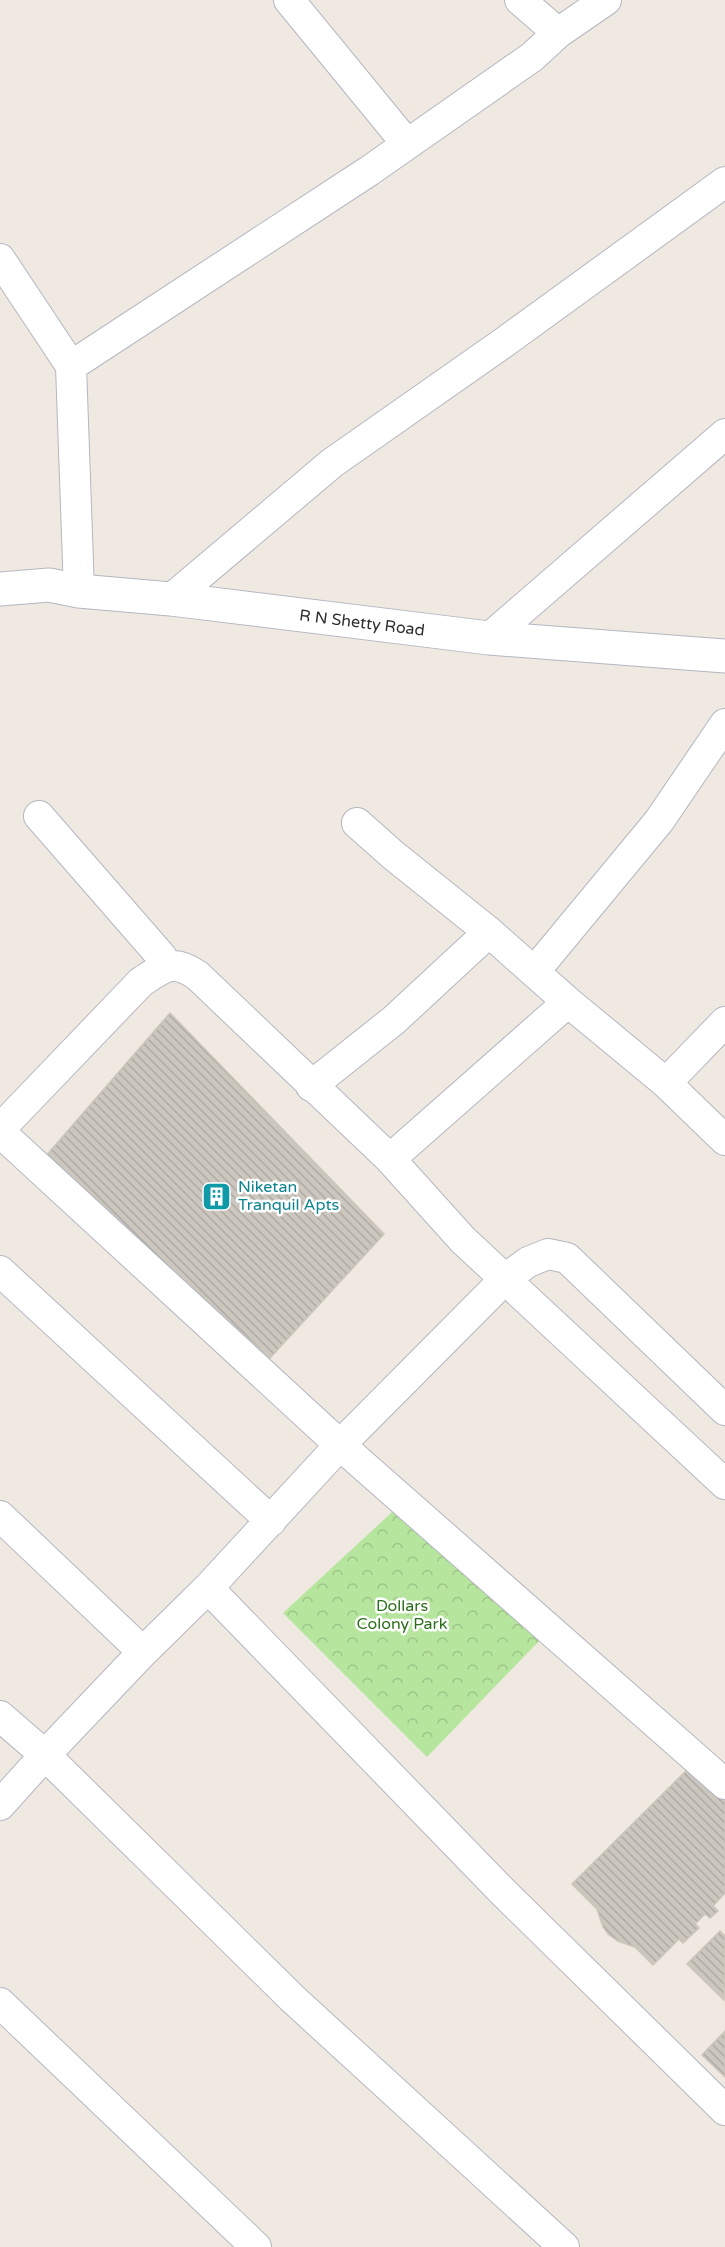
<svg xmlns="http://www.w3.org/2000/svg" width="725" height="2247" font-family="'Varela Round',sans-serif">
<defs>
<pattern id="park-crowns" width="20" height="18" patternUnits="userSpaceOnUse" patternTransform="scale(1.5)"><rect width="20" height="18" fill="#b6e59e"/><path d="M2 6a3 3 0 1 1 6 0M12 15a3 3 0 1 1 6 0" fill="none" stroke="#9dc588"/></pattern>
<pattern id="building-back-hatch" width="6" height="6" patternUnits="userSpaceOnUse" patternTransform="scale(1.5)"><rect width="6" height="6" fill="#cbc7bf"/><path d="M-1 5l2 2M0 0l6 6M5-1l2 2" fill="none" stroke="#afaba4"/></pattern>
</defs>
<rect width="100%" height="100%" fill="#efe9e1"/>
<path fill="url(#park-crowns)" d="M404,1501L540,1640L427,1757L283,1613Z"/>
<path fill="url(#building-back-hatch)" stroke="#cbc5ba" stroke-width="1.5" d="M170,1013L384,1234L270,1358L45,1157Z
M694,1763L725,1786V1893L713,1906L718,1911L710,1918L705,1914L695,1924L699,1928L683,1943L679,1939L653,1965L635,1947L618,1941L608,1934L603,1927L597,1909L572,1884Z
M720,1931L725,1936L724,2000L687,1964Z
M725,2031V2077L702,2055Z"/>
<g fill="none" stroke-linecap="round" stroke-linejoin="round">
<defs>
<path id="minor" d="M289,0L407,144
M520,0L558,33
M0,259L71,366
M79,591L71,366L369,171L532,57L558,33L606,0
M171,599L332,463L506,341L725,182
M489,638L725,434
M39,816L161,956L167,966
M357,823L393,855L489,932L568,1002L666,1083L725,1140
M534,972L659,821L725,724
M666,1083L725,1022
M311,1086L394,1020L489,932
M0,1129L141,982C164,967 173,958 198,976L390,1159L463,1240L725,1484
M0,1132L340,1445L725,1784
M390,1159L568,1002
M0,1271L271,1521
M0,1516L143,1652
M208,1588L503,1892L725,2110
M0,1716L45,1755L293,1999L564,2247
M0,1805L45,1755L143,1652L208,1588L340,1445L505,1279L528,1262L548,1254L567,1258L725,1410
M0,2003L256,2247"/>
<path id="tertiary" d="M0,589L49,585L79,591L171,599L489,638L725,656"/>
</defs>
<use href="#minor" stroke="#b4b7c1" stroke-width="32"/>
<use href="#tertiary" stroke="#b4b7c1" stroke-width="35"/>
<use href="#minor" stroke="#fff" stroke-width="30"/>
<use href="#tertiary" stroke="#fff" stroke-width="33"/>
</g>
<defs>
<symbol id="building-square" viewBox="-11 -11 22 22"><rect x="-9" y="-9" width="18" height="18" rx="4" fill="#0f9aa8" stroke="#fff"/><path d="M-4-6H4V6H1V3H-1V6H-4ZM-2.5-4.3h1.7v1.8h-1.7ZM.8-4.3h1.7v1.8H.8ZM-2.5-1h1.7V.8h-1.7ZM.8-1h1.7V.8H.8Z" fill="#fff"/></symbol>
</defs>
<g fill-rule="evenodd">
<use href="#building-square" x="200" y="1180" width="33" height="33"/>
</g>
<g text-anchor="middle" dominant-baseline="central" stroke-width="5" stroke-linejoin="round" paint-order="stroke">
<g font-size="16" fill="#2e2e2e" stroke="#fff">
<text transform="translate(362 623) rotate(7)">R N Shetty Road</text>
</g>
<g font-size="16" fill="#0d838f" stroke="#fff" text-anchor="start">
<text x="238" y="1187">Niketan<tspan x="238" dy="18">Tranquil Apts</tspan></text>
</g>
<g font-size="16" fill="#2c6e1b" stroke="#fff">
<text x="402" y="1606">Dollars<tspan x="402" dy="18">Colony Park</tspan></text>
</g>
</g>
</svg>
